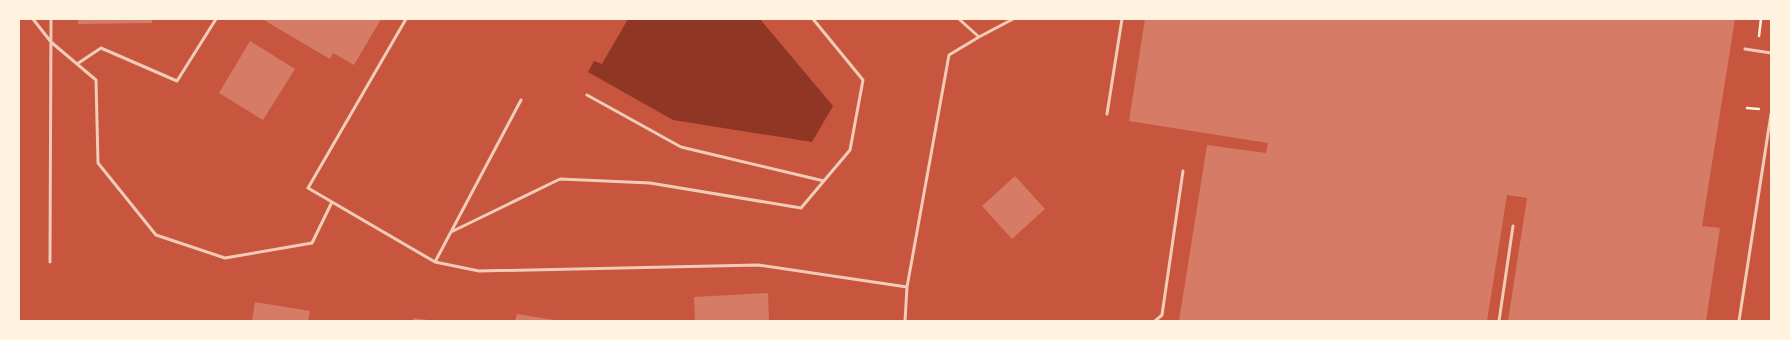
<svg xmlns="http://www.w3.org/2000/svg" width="1790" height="340" font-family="'Alegreya Sans',sans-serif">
<rect width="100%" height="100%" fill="#c8553d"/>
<path fill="#8f3625" d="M628,19H760L833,106L812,142L673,120L588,72L594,61L602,64Z"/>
<path fill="#d67c66" d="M78,19H152V23L78,24Z
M262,19H381L354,65L333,53L330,59Z
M1145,19H1735L1702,226L1720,228L1706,321H1508L1527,198L1507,195L1487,321H1179L1207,145L1266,153L1268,143L1129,121Z
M250,41L295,69L263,120L219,93Z
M1015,176L1045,209L1012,239L982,206Z
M768,293L769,321H695L694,297Z
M255,302L310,311L308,321H252Z
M517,314L554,320V321H515Z
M413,318L428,320V321H413Z"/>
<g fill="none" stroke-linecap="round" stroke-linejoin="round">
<path stroke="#fff3e0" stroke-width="2.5" d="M1759,36L1761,19
M1747,108L1759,109"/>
<path stroke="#f1ccb7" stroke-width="3" d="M33,19L51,42L96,80L98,163L156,235L225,258L312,243L332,202L308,188L406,19
M979,37L1013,19
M1745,49L1771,53
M77,64L101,48L177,81L216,19
M587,95L681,147L824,181
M521,100L435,262L479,271L758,265L907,287L949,55L979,37L959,19
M1107,114L1122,19
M332,202L435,262
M451,232L560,179L650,183L801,208L850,150L863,80L813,19
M50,262L51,19
M905,321L907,287
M1155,321L1162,315L1183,171
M1499,321L1513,226
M1739,321L1771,114"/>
</g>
<rect width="1790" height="340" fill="none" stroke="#fff3e0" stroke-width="40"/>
</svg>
